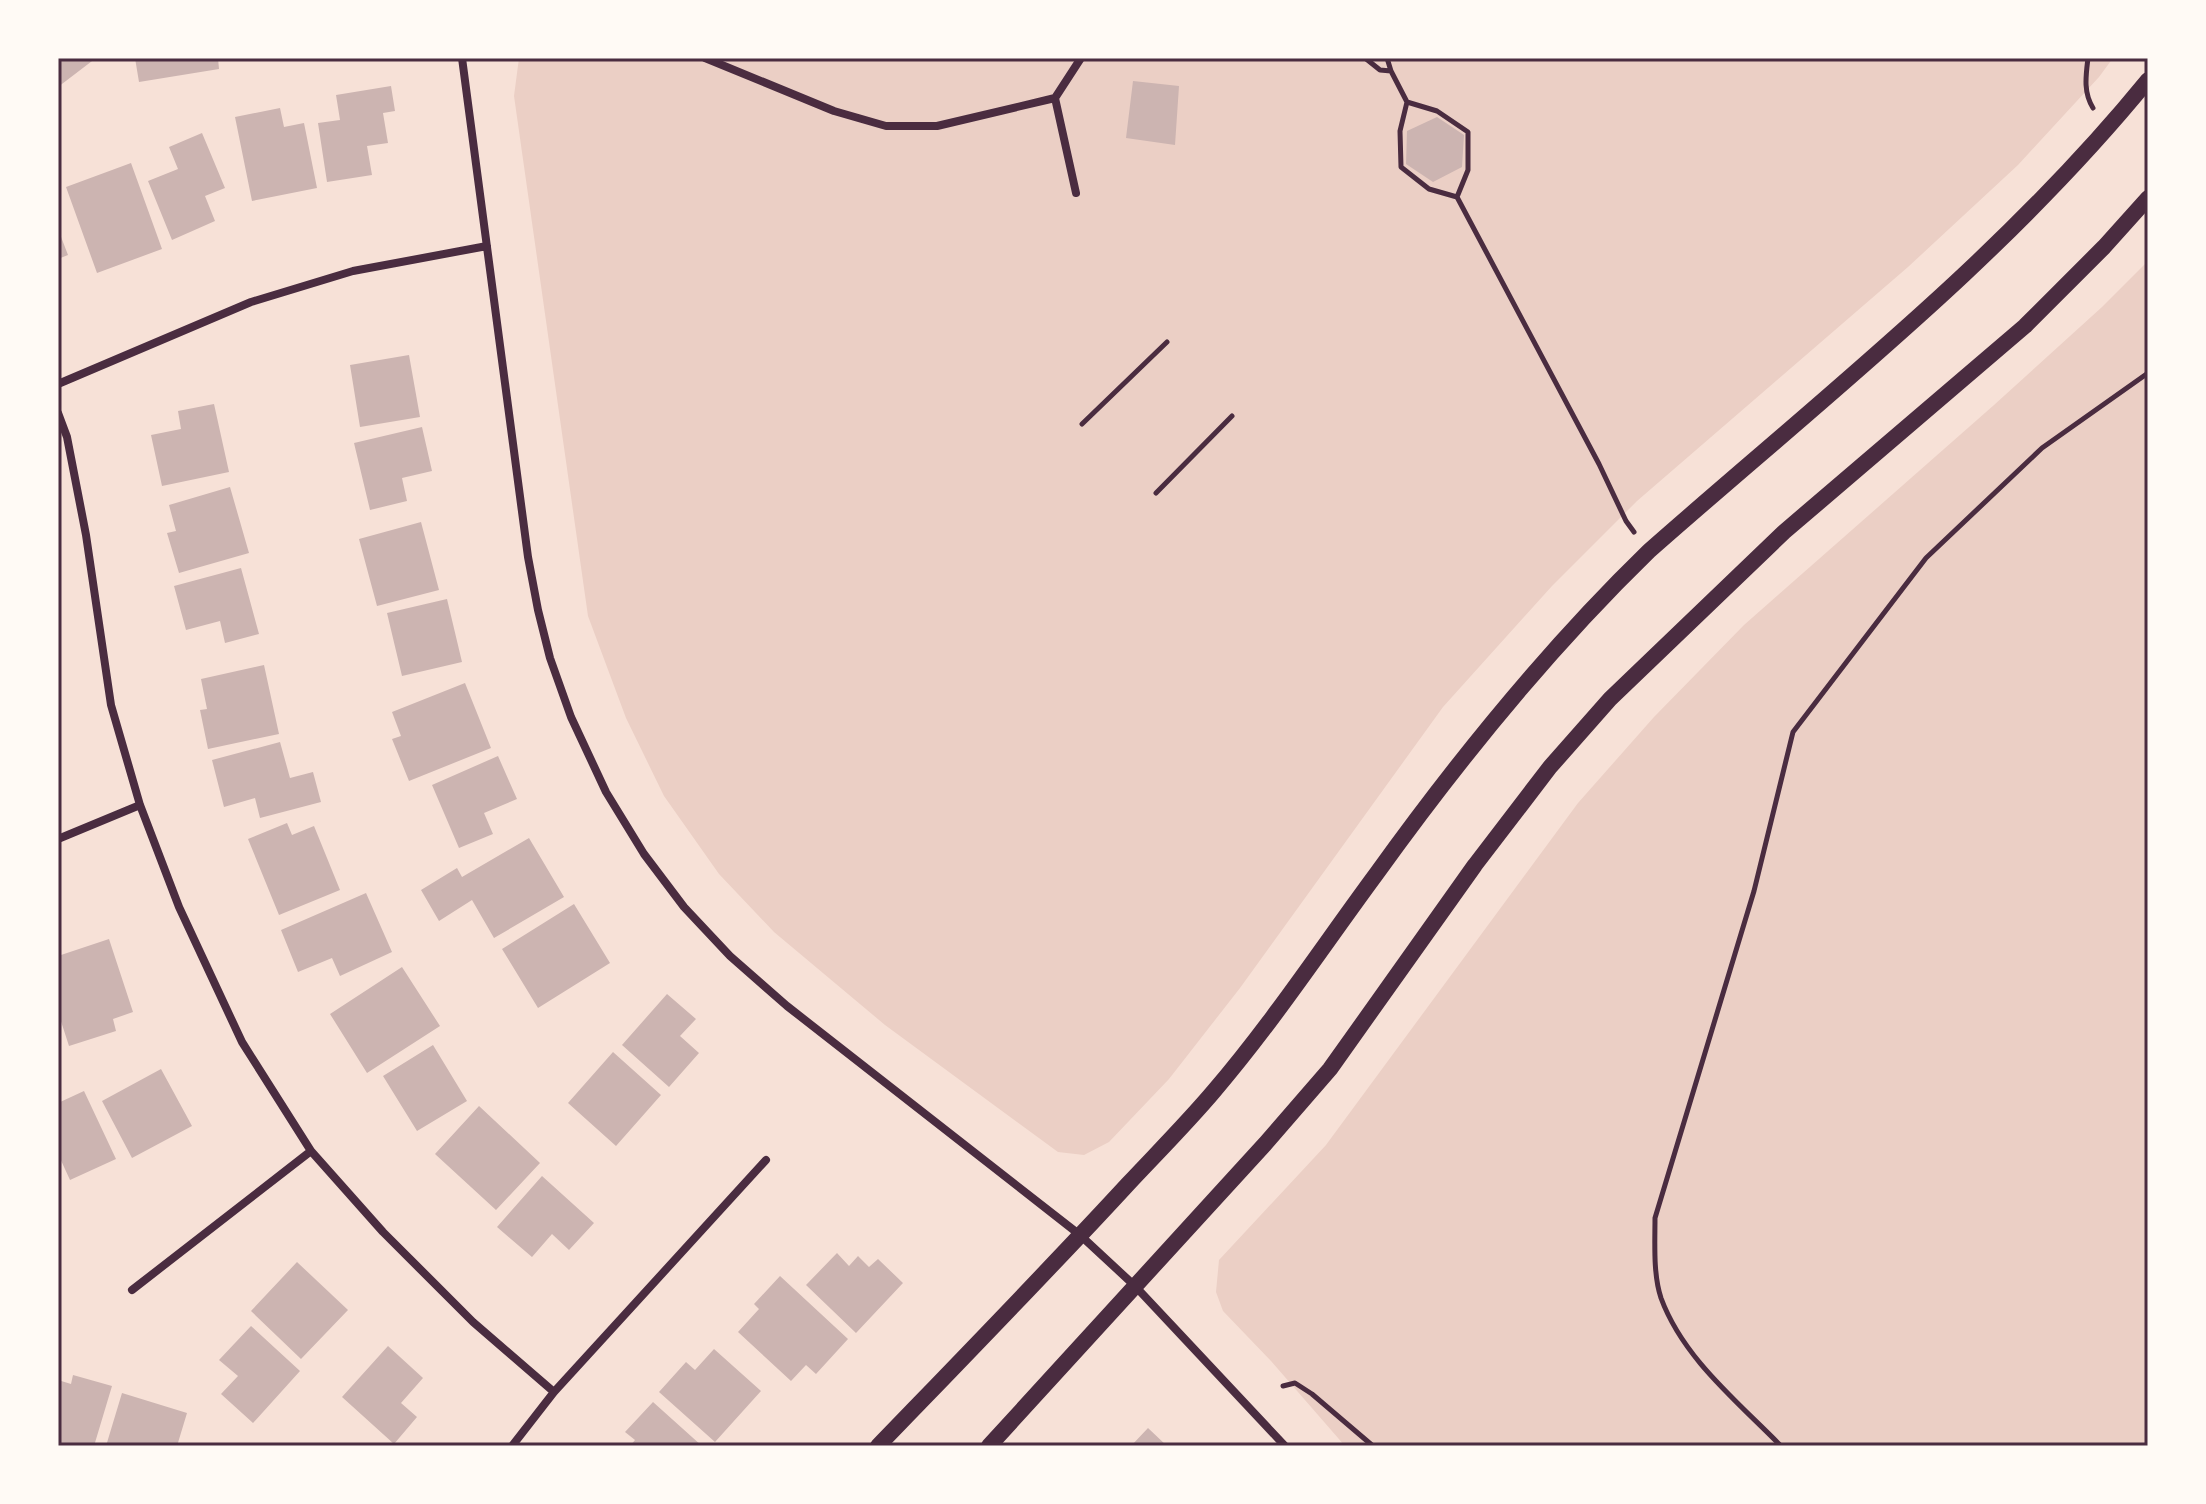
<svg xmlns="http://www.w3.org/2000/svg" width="2206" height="1504" font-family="'Exo 2',sans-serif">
<rect width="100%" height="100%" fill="#f7e1d7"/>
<path fill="#ebcfc5" d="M519,58H2113L2099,77L2018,165L1908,267L1637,501L1552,586L1443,707L1240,988L1169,1079L1109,1142L1084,1155L1058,1152L885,1025L774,932L719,874L664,796L626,718L588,616L514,96Z
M2148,261V1446H1345L1271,1361L1223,1311L1216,1292L1219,1260L1326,1145L1578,803L1654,717L1744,625L1994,405L2102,307Z"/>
<path fill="#ccb4b1" d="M58,58H96L58,87Z
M135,58H218L219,69L139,82Z
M1133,81L1179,86L1175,145L1126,138Z
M391,86L395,111L383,113L388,143L367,146L372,175L327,182L318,123L340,120L336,95Z
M280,108L284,127L304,123L317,188L252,201L235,117Z
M1437,117L1464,135L1462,167L1433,182L1406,164L1407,131Z
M202,133L225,188L205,196L215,221L172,240L148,181L178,169L169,147Z
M131,163L162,249L97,273L66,187Z
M58,229L68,255L58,259Z
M409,355L420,417L360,427L350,365Z
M214,404L229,472L162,486L151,435L181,429L178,411Z
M422,427L432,471L402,478L407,501L370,510L354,443Z
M230,487L249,553L179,573L167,533L176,531L169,505Z
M421,522L439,590L377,606L359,539Z
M241,568L259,634L225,643L220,621L186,630L174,586Z
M447,599L462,662L402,676L387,613Z
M264,665L279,734L208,749L200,710L207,709L201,679Z
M465,683L491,748L409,781L392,739L401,736L392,712Z
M280,742L290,778L313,772L321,802L260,818L255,798L224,807L212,760Z
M498,756L517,799L484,813L493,834L459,848L432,785Z
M287,823L292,835L314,826L340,890L279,915L248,839Z
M529,838L564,897L494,938L472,900L439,921L421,890L457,868L462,877Z
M366,893L392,952L340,976L332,958L298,972L281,930Z
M574,904L610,963L538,1008L502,949Z
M109,939L133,1012L113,1019L116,1031L69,1046L58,1012V956Z
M402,967L440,1026L367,1073L330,1014Z
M667,994L696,1019L680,1036L699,1053L669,1087L622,1045Z
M433,1045L467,1101L417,1131L383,1076Z
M613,1052L661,1095L616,1146L568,1103Z
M161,1069L192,1126L132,1158L102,1101Z
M84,1091L116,1159L70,1180L59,1156L58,1157V1103Z
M479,1106L540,1163L496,1210L435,1154Z
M542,1176L594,1223L569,1250L552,1234L532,1257L497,1227Z
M837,1253L849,1266L858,1256L869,1267L878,1259L903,1283L856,1333L806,1285Z
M297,1262L348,1310L301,1359L251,1311Z
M780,1276L848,1339L816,1374L806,1365L791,1381L738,1332L759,1309L754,1304Z
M251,1326L300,1371L253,1423L221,1394L238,1376L219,1360Z
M388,1346L423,1378L401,1403L417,1417L394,1444L342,1397Z
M714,1349L761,1391L715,1442L659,1392L686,1362L695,1370Z
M73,1375L112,1386L94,1446L58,1445V1380L71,1384Z
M122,1393L187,1413L177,1446H106Z
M653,1402L702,1446H630L635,1440L625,1432Z
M1148,1428L1167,1446H1131Z"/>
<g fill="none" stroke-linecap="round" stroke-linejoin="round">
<path stroke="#4a2c40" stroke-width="5" d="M1365,58L1380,70L1391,71
M1387,58L1391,71L1407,102L1400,131L1401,167L1429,189L1457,197L1468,170V132L1437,111L1407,102
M2088,58C2086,75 2083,92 2093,108
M1457,197L1599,464L1626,521L1634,532
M1082,424L1167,342
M1156,493L1232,416
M1283,1386L1295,1383L1312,1394L1373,1446
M1781,1446C1737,1401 1683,1358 1661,1298C1653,1274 1655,1243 1655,1218L1754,891L1793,732L1926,558L2042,448L2148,373"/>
<path stroke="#4a2c40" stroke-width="8" d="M462,58L528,557L538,610L550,658L571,717L606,792L644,854L684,907L730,956L787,1006L1080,1235L1135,1286L1285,1446
M705,58L834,111L886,126H937L1055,98L1081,58
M1055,98L1076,193
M58,384L251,302L353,271L487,246
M58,413L67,437L86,535L111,705L140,805L179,907L242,1042L311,1151L383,1232L473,1322L554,1392
M58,839L140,805
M132,1290L311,1151
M512,1446L554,1392L766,1160"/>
<path stroke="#4a2c40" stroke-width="16" d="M878,1446C962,1359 1046,1273 1128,1184C1157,1153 1187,1123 1214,1091C1273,1022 1323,946 1377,873C1459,759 1548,649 1649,551C1820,400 2003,258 2148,80
M989,1446L1265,1144L1330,1069L1475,865L1550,767L1610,699L1784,532L2025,326L2104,247L2148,198"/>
</g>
<rect width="2206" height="1504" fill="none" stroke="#fffaf5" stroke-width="120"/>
<rect x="60" y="60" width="2086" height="1384" fill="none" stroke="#4a2c40" stroke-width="3"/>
</svg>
